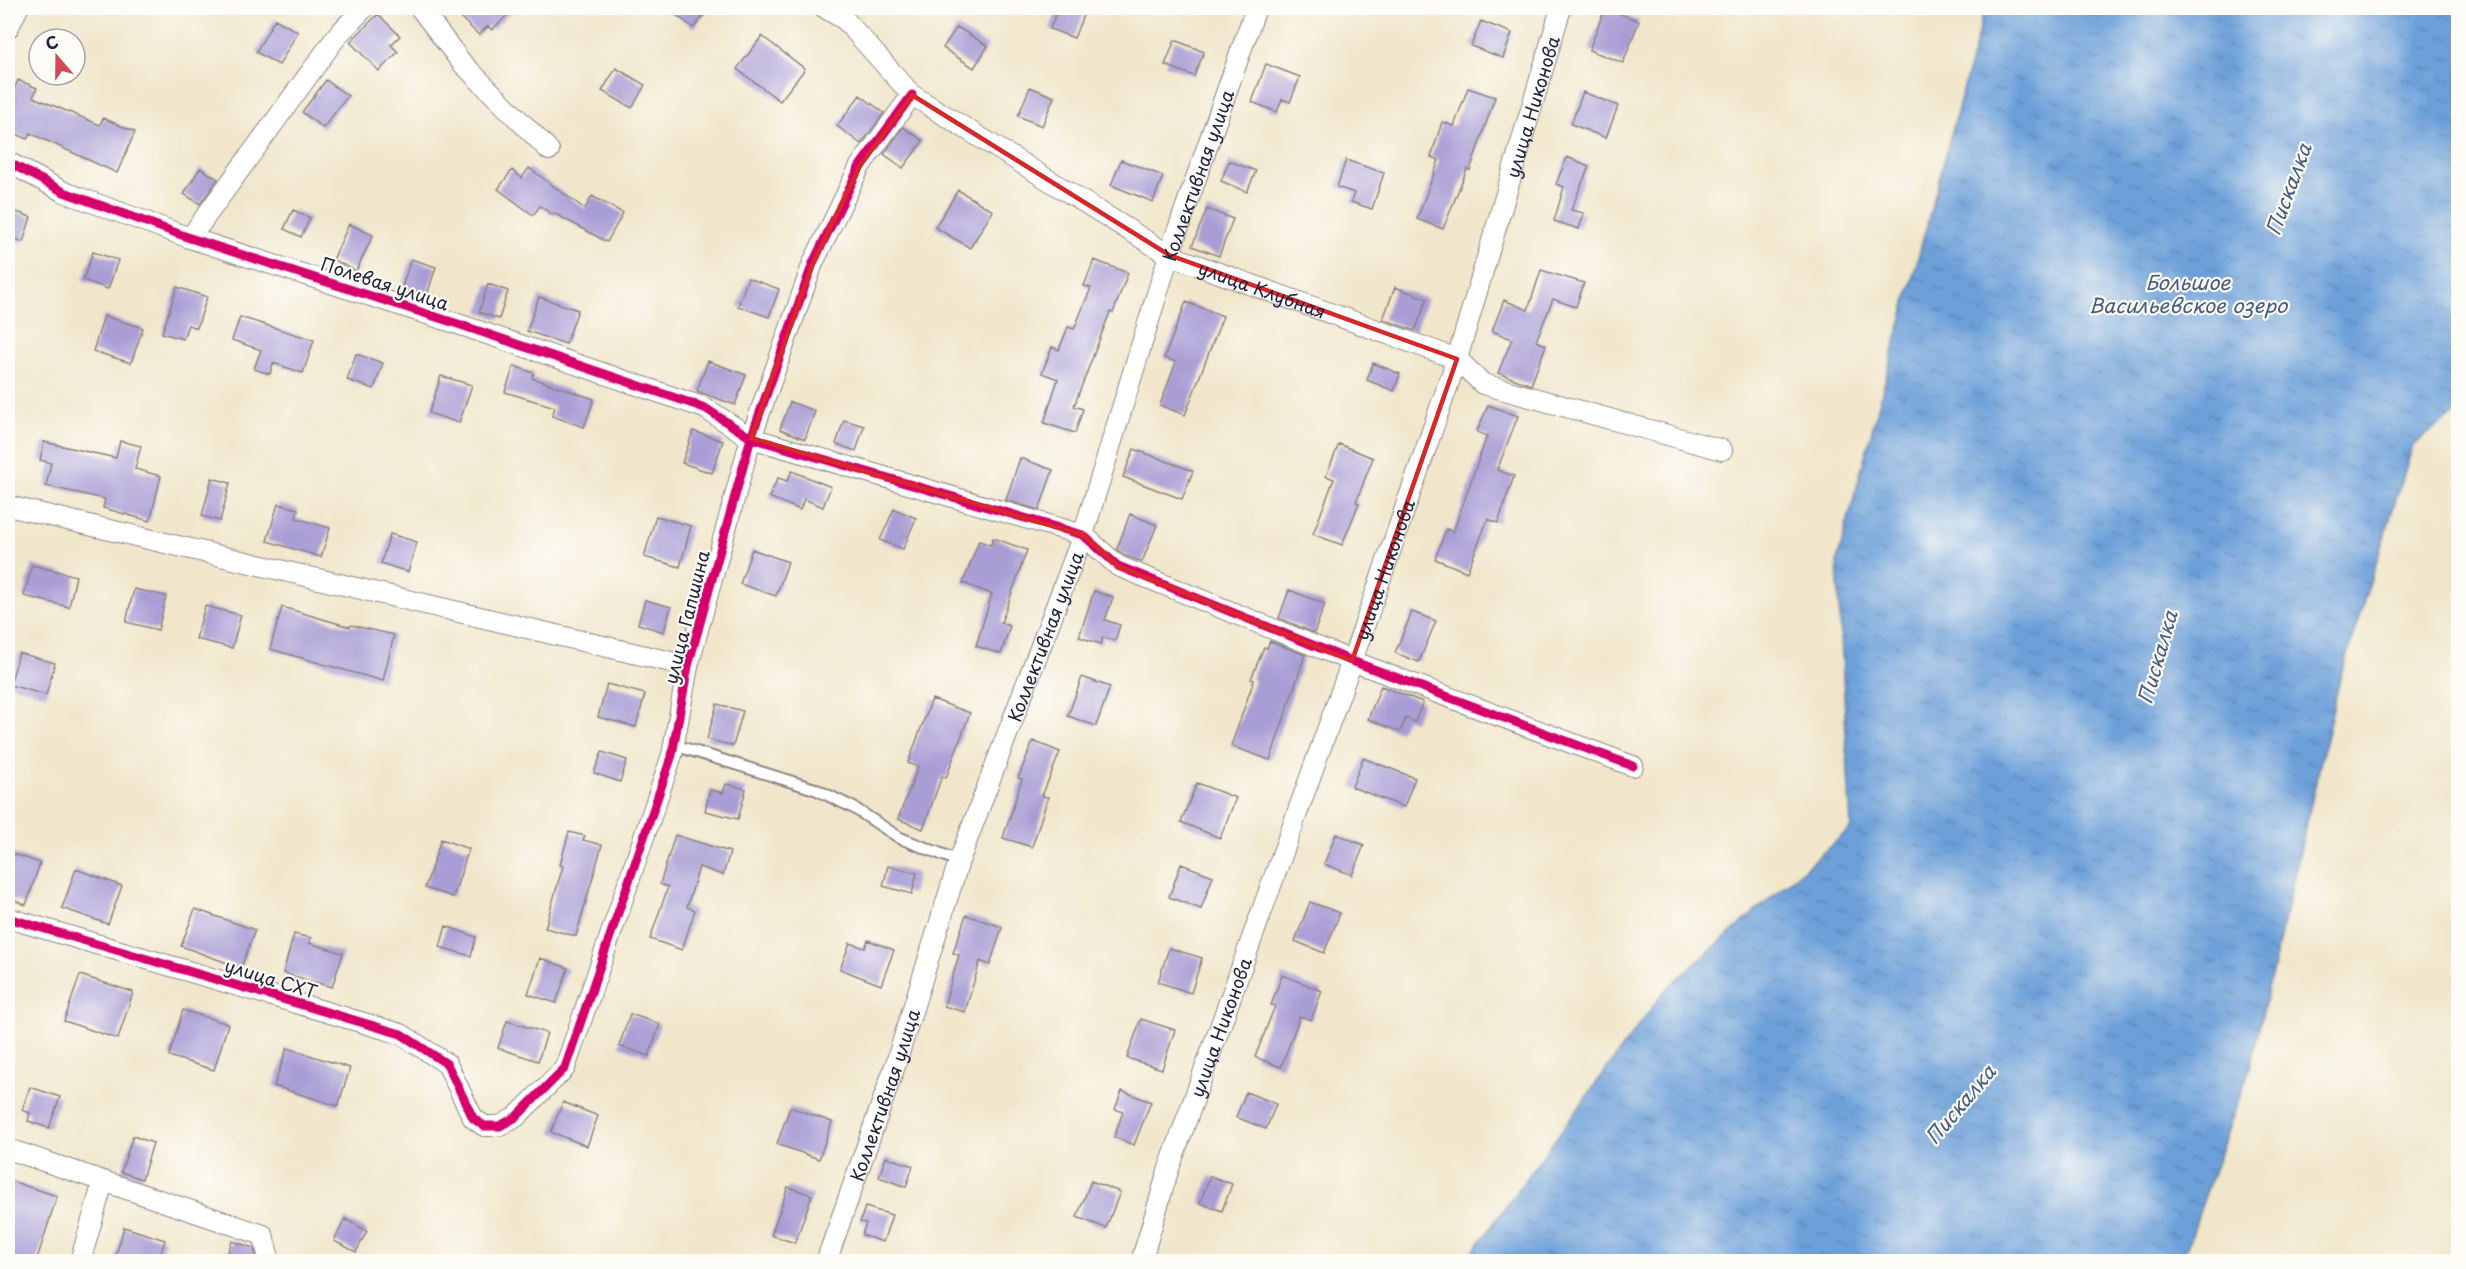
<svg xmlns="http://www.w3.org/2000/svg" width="2466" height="1269" font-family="'Playpen Sans',sans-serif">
<defs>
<pattern id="water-ripples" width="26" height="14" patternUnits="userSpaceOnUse" patternTransform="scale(1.5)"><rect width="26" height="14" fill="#6da0d9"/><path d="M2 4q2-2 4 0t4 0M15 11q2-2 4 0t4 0" fill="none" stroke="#5982b1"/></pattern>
</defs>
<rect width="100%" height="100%" fill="#fdfcf7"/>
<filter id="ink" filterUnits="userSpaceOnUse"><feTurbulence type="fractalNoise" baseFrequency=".0167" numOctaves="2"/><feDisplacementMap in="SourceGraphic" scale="12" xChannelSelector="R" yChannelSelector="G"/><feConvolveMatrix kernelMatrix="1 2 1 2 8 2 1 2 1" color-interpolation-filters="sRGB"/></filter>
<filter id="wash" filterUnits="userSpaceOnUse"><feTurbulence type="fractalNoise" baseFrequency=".008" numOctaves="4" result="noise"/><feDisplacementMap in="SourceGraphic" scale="24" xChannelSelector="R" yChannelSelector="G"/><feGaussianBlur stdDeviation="1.35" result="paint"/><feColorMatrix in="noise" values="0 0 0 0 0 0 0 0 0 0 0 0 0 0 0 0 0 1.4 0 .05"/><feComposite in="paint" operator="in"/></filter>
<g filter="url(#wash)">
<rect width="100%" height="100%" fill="#f1e6cb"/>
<path fill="url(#water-ripples)" stroke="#48618a" stroke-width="1.5" d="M1985,8H2458V411L2413,445L2341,674L2250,1067L2182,1261H1466L1664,991L1851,828L1837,561Z"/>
<g id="blocks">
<path fill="#a99dd5" d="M473,8H515L492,30L488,26L479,35L462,19Z
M666,8H709L694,28Z
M1058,8H1086L1074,38L1050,29Z
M1605,8L1639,21L1623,63L1589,50Z
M378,14L400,36L391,45L398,52L379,71L350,42Z
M275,19L298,32L279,65L256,52Z
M1481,21L1512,33L1503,58L1471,46Z
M957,27L988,46L974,68L943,48Z
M762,36L805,69L780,101L737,69Z
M1175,40L1204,52L1194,76L1165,65Z
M1266,64L1300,77L1290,102L1282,99L1277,112L1252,102Z
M616,68L645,85L632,108L602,91Z
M18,80L37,88L33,97L100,125L103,118L135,132L117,173L30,133L27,139L8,130V105Z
M326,80L348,96L323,128L302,112Z
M1030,87L1054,97L1042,126L1018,116Z
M1468,88L1495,97L1470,170L1467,169L1443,229L1417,219L1439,160L1431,157L1442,122L1454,126Z
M1583,92L1618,106L1606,138L1571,124Z
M860,95L884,113L861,144L837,126Z
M903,127L923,141L903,168L884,154Z
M1567,157L1589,166L1571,210L1584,213L1579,229L1554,221L1564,187L1556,184Z
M1121,160L1163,176L1153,202L1111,185Z
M1346,160L1384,173L1372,209L1351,202L1354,193L1337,187Z
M1229,161L1256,171L1247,192L1221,181Z
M200,168L218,179L200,204L184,194Z
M529,168L585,209L592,196L623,213L607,242L554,213L553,215L540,206L533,215L498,189L512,170L522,178Z
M958,190L993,211L970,248L935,227Z
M8,209L31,217L23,242L8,237Z
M1207,209L1233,219L1219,256L1192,246Z
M293,210L310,218L301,237L284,229Z
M349,224L373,235L356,271L333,260Z
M93,252L118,260L108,289L83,280Z
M411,259L436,267L426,298L401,290Z
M1094,260L1128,273L1113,313L1110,312L1074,406L1083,409L1075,433L1044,423L1058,379L1042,373L1052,347L1059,350L1068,327L1074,329L1091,288L1084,286Z
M1541,270L1584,283L1576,307L1553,299L1536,341L1546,345L1531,385L1498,373L1512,339L1492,331L1504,300L1528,310Z
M748,278L779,289L769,317L738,306Z
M488,284L508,291L499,319L479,312Z
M177,287L207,297L197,328L188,325L183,339L162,333Z
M1395,287L1427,299L1415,331L1383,319Z
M539,297L578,310L566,344L527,331Z
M1186,302L1223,316L1185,415L1160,405L1176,362L1164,358Z
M104,316L143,328L131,363L93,351Z
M240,317L314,340L303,373L273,363L270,374L254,369L261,350L232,340Z
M356,354L383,363L374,389L347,380Z
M708,361L746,375L735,405L697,391Z
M1373,363L1400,374L1394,391L1367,380Z
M514,366L534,373L532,378L594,399L584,427L552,416L555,407L505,392Z
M441,376L472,385L459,423L429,413Z
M790,402L815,411L805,439L780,429Z
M1488,405L1518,416L1497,470L1514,476L1498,523L1488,519L1467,572L1435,559L1446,529L1453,532L1487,436L1477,432Z
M844,420L864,426L856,451L836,444Z
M693,431L723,441L712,473L682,463Z
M120,441L141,446L135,469L161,476L150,521L103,508L105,499L46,486L51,463L40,460L44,442L116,458Z
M1339,444L1373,458L1356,502L1359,503L1342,545L1313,534L1334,479L1326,476Z
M1134,449L1193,471L1182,499L1123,477Z
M1020,458L1053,470L1039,510L1006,500Z
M792,471L831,487L823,507L804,499L800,510L769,497L778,478L787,481Z
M212,478L230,483L220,521L202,516Z
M278,504L298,509L296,518L330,528L321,557L267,541Z
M894,509L916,518L903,549L880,540Z
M1130,514L1157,525L1142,562L1124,555L1117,549Z
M656,516L691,526L680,567L644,557Z
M390,534L417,542L408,572L381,563Z
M993,538L1027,550L1001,623L1010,626L1001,654L976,646L992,594L963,583L979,541L991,545Z
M752,549L788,562L776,596L740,584Z
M32,565L76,576L69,607L24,596Z
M134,589L166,596L158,630L126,622Z
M1289,590L1325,604L1314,633L1279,618Z
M1094,591L1113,597L1105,620L1120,625L1115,641L1103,637L1101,644L1079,637Z
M645,600L671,607L664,632L638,624Z
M205,606L241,615L232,648L196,639Z
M282,607L350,627L351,625L394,635L383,681L270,649Z
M1412,612L1436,621L1419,662L1395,653Z
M1270,641L1305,655L1270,760L1231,746L1254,680L1251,679L1264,647L1267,648Z
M19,653L55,663L46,695L10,685Z
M1082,677L1110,687L1096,726L1068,716Z
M607,684L645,694L636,727L598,717Z
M1381,686L1423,702L1415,722L1406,718L1400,732L1368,719Z
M932,699L970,713L946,778L942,776L923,829L898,819L918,767L908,763Z
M717,704L743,711L733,746L707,739Z
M1033,741L1060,752L1042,796L1048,797L1032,847L1003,838L1022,779L1018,778Z
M602,752L627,760L620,782L594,773Z
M1363,758L1415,778L1404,807L1352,787Z
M1197,783L1236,798L1220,838L1181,822Z
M726,784L746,789L738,819L705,811L710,790L723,793Z
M569,832L585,836L583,840L602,845L576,936L545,928L563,866L560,865Z
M1336,834L1364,845L1352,875L1324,864Z
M675,835L730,852L723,875L699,867L687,907L695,910L682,950L650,939L668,887L660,884Z
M441,839L469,849L453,897L425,888Z
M8,852L40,863L26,905L8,898Z
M1181,864L1213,876L1201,909L1169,897Z
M888,866L917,873L912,894L883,886Z
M76,869L122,886L108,924L62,908Z
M1310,902L1340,913L1324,953L1295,941Z
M195,909L255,930L241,968L181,946Z
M966,915L1002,927L990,965L980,961L965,1012L944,1006L959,955L953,953Z
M446,926L476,937L471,956L440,947Z
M294,934L311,938L309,943L343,953L332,987L283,973Z
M868,940L894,950L881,985L840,969L850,943L865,948Z
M1169,948L1202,958L1191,993L1158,982Z
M540,958L568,968L556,1003L528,994Z
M80,975L133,992L118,1039L64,1021Z
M1282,975L1322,991L1311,1020L1300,1016L1281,1067L1255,1057L1275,1006L1271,1005Z
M183,1010L228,1024L214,1070L169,1056Z
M630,1014L660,1024L649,1056L619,1046Z
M1141,1019L1175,1030L1162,1069L1127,1058Z
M507,1021L547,1033L538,1061L498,1048Z
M287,1048L350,1068L338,1106L274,1086Z
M30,1087L60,1097L49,1128L28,1121L30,1113L22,1110Z
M1122,1091L1151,1102L1134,1145L1114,1137L1123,1112L1115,1109Z
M1246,1092L1276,1104L1266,1129L1236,1117Z
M563,1102L598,1116L587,1146L551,1132Z
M790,1107L832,1122L819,1159L777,1144Z
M133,1136L153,1143L142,1179L121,1172Z
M886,1157L913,1166L906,1187L879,1177Z
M1210,1176L1232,1184L1222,1211L1200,1203Z
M8,1180L57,1196L36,1262H8Z
M1091,1181L1120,1192L1106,1228L1077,1217Z
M788,1187L812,1195L795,1243L771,1235Z
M865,1207L892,1215L883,1242L862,1235L866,1223L860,1222Z
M345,1219L367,1231L356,1252L334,1241Z
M124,1227L165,1240L158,1262H114Z
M232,1241L254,1248L257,1262H225Z"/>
</g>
</g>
<g filter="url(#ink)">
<use href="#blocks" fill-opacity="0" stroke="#8a8483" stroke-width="1.5"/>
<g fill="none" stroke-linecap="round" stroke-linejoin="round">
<defs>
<path id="lane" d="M674,745L815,789L854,808L900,838L959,861"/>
<g id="street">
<path d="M420,8L462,63L549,150"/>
<path id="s1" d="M825,8L845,20L912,95L1169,255L1457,359L1483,384L1722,450"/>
<path d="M8,28L18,8"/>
<path d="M8,162L64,192L190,238L455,323L705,408L751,438L1083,535L1118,566L1352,661L1633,766"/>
<path d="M190,238L337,36L364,8"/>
<path d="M8,506L688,666"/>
<path d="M8,918L401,1034L447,1064L473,1118L484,1126H500L516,1117L565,1068L672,755L688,666L751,438L813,263L860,166L912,95"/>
<path d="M8,1149L263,1235L270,1262"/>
<path d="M80,1262L103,1182"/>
<path id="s2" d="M826,1262L895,1066L959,861L1083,535L1169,255L1256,8"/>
<path id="s3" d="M1141,1262L1168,1171L1352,661L1457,359L1561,8"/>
</g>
</defs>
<use href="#lane" stroke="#8a8483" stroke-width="14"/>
<use href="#street" stroke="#8a8483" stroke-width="22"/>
<use href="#lane" stroke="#fff" stroke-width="10"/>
<use href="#street" stroke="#fff" stroke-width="20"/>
<defs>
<path id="cycleway" d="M8,162L64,192L190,238L455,323L705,408L751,438L1083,535L1118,566L1352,661L1633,766
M8,918L401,1034L447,1064L473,1118L484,1126H500L516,1117L565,1068L672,755L688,666L751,438L813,263L860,166L912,95"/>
</defs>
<use href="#cycleway" stroke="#fdfcf7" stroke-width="13"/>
<use href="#cycleway" stroke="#d6006c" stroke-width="9"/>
</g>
</g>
<path fill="none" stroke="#d62828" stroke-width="4.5" stroke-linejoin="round" d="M912,95L1169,255L1457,359L1352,661L1118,566L1083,535L751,438L813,263L860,166Z"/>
<g text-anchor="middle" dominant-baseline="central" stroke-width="4.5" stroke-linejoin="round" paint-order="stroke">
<g font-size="18" fill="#22223b" stroke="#fdfcf7">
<text stroke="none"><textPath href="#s3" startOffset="1220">улица Никонова</textPath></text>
<text stroke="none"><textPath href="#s2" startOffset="1149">Коллективная улица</textPath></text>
<text transform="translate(385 283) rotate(18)">Полевая улица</text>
<text stroke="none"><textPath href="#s1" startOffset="526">улица Клубная</textPath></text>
<text stroke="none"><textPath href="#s3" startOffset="734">улица Никонова</textPath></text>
<text transform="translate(686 617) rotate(-76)">улица Гапшина</text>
<text stroke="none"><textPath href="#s2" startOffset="663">Коллективная улица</textPath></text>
<text transform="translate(271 978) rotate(17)">улица СХТ</text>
<text stroke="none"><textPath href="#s3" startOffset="248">улица Никонова</textPath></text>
<text stroke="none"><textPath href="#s2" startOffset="177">Коллективная улица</textPath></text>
</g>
<g font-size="20" font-style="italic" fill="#445b82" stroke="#fdfcf7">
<text transform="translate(2288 189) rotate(-70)">Пискалка</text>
<text x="2188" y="282">Большое<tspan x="2188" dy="23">Васильевское озеро</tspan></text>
<text transform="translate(2157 657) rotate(-74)">Пискалка</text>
<text transform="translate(1960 1104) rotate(-50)">Пискалка</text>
</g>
</g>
<rect width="2466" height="1269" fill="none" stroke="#fdfcf7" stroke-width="30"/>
<g transform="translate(57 57) rotate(340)"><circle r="28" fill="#fdfcf7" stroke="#a5a5ac" stroke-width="1.5"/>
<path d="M0-4.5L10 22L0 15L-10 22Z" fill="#d1495b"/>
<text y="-9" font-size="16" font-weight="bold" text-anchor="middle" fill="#22223b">С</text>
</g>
</svg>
